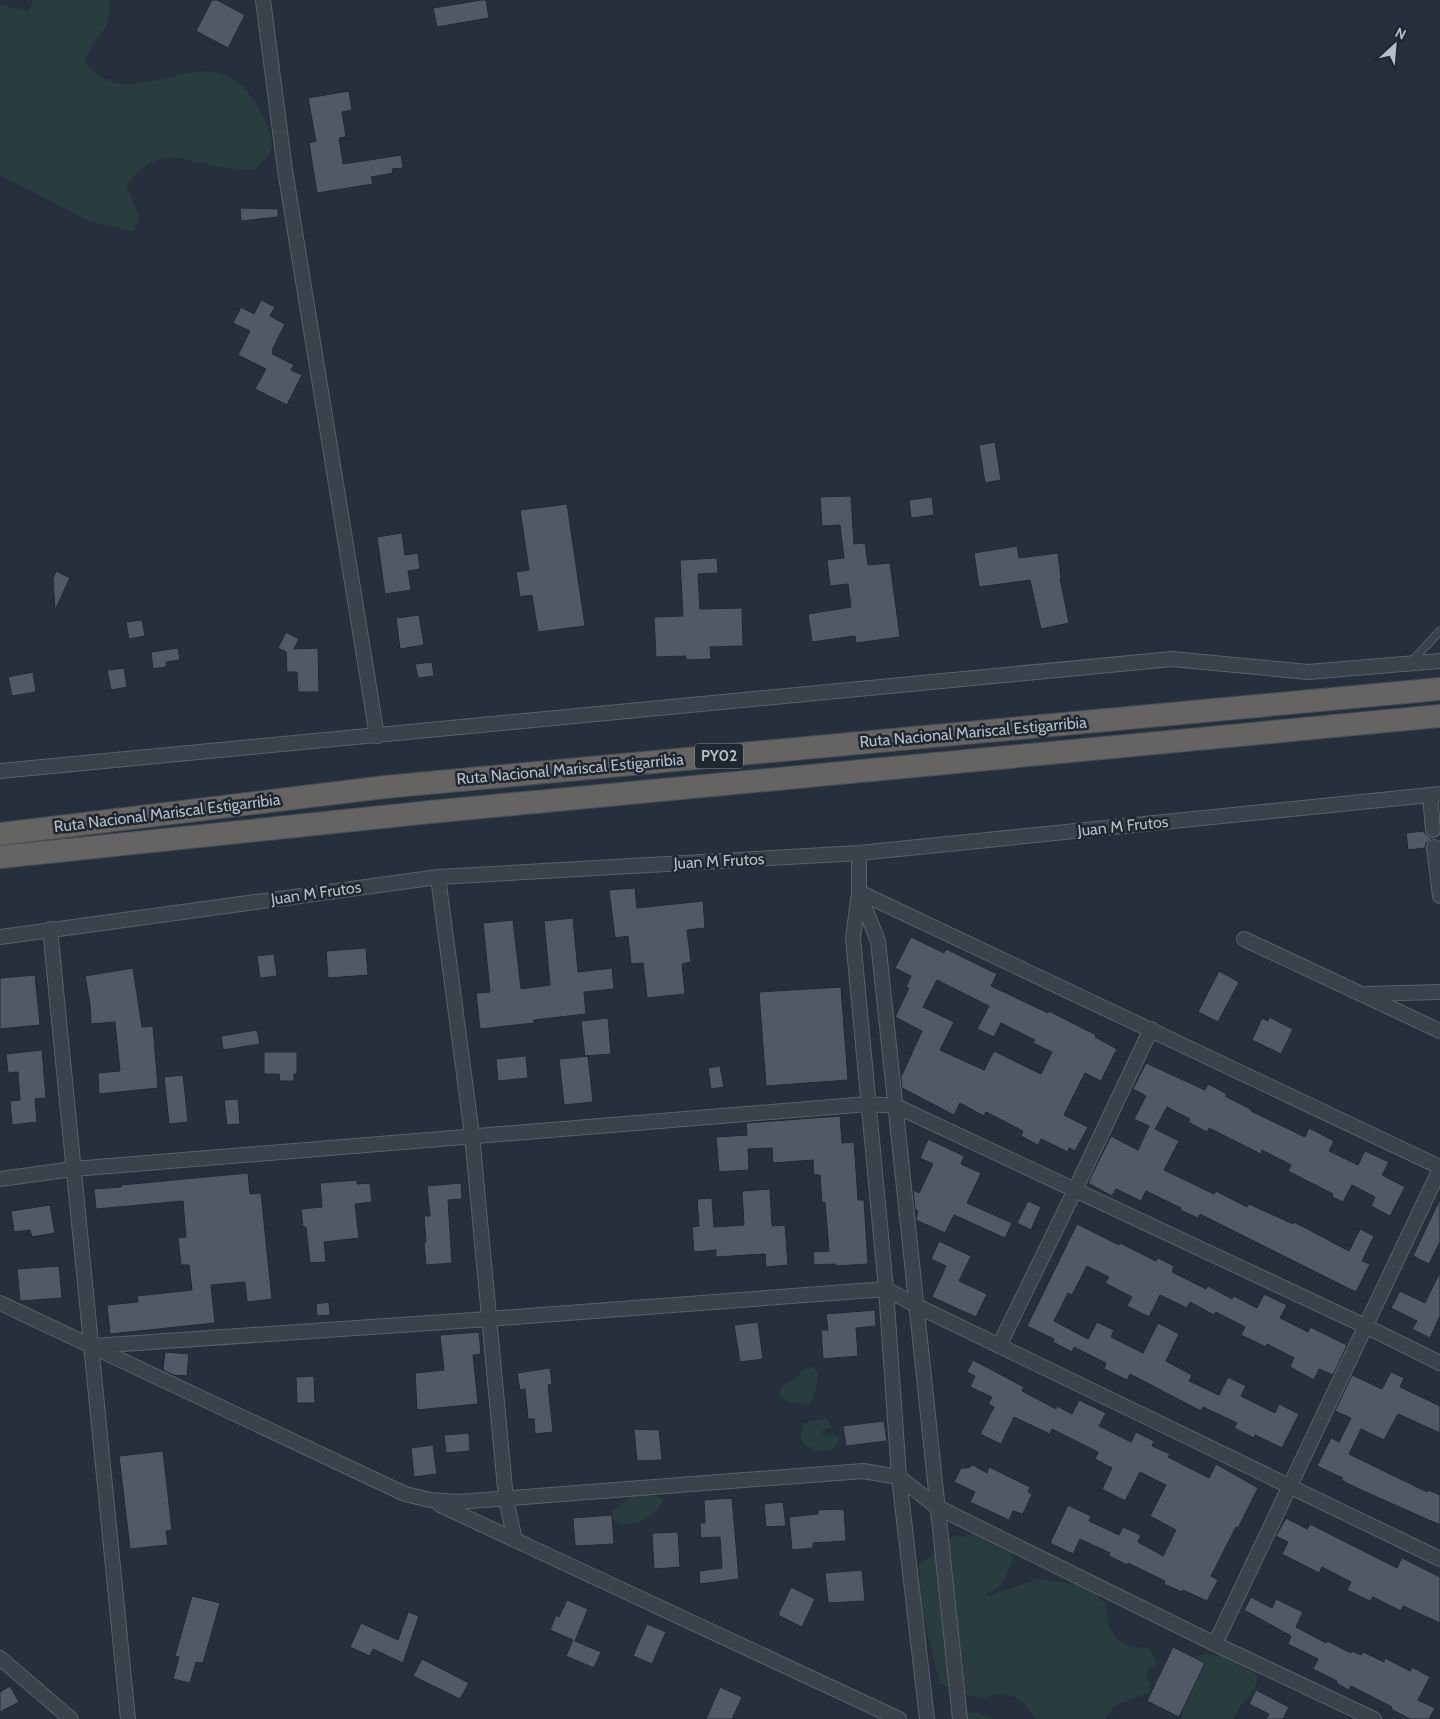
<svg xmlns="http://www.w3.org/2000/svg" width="1440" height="1719" font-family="Cabin,sans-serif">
<rect width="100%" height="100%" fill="#26303c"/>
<path fill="#293d3e" d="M33,0H111L107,25L92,45L85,63C95,73 106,81 120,84C127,85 136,83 143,82C158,81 172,76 188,73C230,65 250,88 266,123C276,146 273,153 255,169C238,170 222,168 205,164C198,163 192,161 186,159C159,153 141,165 126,186L139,216L134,232L89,221L0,175V5L29,11Z
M810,1367L816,1370L818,1375L817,1384L811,1404L791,1403L780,1397V1390L784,1384L796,1378L804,1369Z
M826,1418L833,1427L821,1431L825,1437L835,1435L840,1438C834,1457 814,1453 802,1442C798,1419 809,1422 826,1418Z
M648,1493L664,1499C662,1502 660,1506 658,1509C648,1521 620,1533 611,1516L614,1510L634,1494Z
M976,1531L1009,1547L1013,1559C1007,1572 1003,1592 987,1592L988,1596L1037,1579L1089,1586L1106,1605L1108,1624L1117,1640L1132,1647L1149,1648L1157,1664L1149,1668L1146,1676L1151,1684L1150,1692L1116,1705L1105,1719H1036C1026,1706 1017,1693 999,1694C993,1694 986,1699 980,1698C966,1697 952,1689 940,1683L923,1615L920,1613L916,1600L921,1590L919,1564C928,1559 945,1546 950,1537L956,1535L962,1537Z
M1203,1654L1230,1657L1258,1676C1257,1693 1239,1703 1233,1719H1181L1195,1657Z
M975,1712L995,1719H964L966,1714Z"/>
<path fill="#505a67" stroke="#212933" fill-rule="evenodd" d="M212,0H217L245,15L228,48L196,31Z
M481,0H486L489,18L437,27L433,8Z
M349,91L352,110L342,112L346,137L339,138L343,164L401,155L403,168L392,169L393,173L371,177L373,184L317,193L309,143L316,141L308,98Z
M240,208L278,209V217L241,221Z
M261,300L275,307L270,316L285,324L272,350L273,351L272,354L294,365L291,370L302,375L287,405L255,389L266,369L238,355L250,331L233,323L241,307L254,314Z
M995,442L1001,480L985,483L979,445Z
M851,496L854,544L865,543L868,565L890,563L900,637L856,643L855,636L812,642L808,614L851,607L848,584L830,586L827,560L844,558L840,525L822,526L820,497Z
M932,497L934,515L911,518L909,500Z
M567,504L585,626L538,632L532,595L520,597L516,572L529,570L520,510Z
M402,533L405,555L418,553L420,569L408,571L411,590L385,594L377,537Z
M1017,546L1019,558L1058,553L1061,578H1060L1069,623L1041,629L1030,580L979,587L974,553Z
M717,558L718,573L698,574L700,609L742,608L743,646L710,647L711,659L686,660V656L656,657L654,617L683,616L680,560Z
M56,571L70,578L55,610L53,579Z
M419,615L424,645L400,649L396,618Z
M142,620L145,636L129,639L126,622Z
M286,632L299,639L294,649L318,648L319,692H298L297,672H287L286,652L278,648Z
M178,648L180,660L166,662V667L153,669L151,652Z
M432,662L434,676L418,678L415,664Z
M124,668L127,687L111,690L107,670Z
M33,672L36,692L12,696L8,677Z
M1424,831L1426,835L1432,839L1426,843L1425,848L1408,850L1406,833Z
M635,888L637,908L703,901L705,928L687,930L691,962L682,964L685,994L647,998L643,963L631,964L628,936L615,938L609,890Z
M573,918L578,972L612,968L614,989L584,992L586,1014L534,1020V1023L480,1029L476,993L490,992L483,923L513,920L521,989L550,985L544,921Z
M911,937L944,953L946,949L997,974L991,986L1048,1013L1049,1011L1096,1035L1095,1037L1117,1049L1101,1081L1085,1073L1064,1115L1088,1127L1075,1151L1069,1148L1068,1152L1041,1139L1038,1145L1021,1136L1023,1131L986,1112L984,1116L960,1103L954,1115L902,1088L901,1077L922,1031L895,1017L909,988L906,987L911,976L895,968ZM937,980L989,1006L977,1029L994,1037L1001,1023L1035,1040L1033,1043L1052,1052L1041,1074L994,1051L984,1070L940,1050L954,1022L923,1007Z
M366,948L368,975L328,978L326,951Z
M274,954L277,976L260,978L257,956Z
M133,968L142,1027L153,1026L158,1088L99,1094L98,1073L120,1071L115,1022L91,1024L90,1004L85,976Z
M1219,971L1239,982L1218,1022L1198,1012Z
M35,975L40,1025L0,1029V978Z
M841,987L848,1080L766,1086L759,992Z
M1269,1017L1293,1029L1281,1054L1252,1040L1262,1018L1268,1021Z
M608,1018L611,1054L585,1056L581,1021Z
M257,1030L260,1044L223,1050L221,1036Z
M42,1050L46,1098L35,1099L37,1122L12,1125L10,1101L20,1100L18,1072L8,1073L6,1054Z
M264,1052H297V1074H294V1081H280L279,1074H264Z
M526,1056L528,1078L498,1081L496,1059Z
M588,1056L593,1102L564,1105L559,1059Z
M1146,1063L1205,1090L1208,1084L1227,1094L1225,1096L1252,1110L1251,1111L1305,1137L1309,1128L1334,1141L1329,1151L1358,1165L1365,1151L1389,1162L1382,1175L1405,1187L1390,1216L1371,1206L1375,1197L1352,1185L1343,1202L1332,1197L1333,1194L1288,1171L1291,1165L1262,1150L1261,1154L1209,1128L1207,1132L1188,1122L1190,1119L1167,1107L1155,1129L1179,1141L1164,1170L1214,1194L1216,1191L1247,1207L1249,1204L1293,1224L1294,1222L1349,1251L1360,1229L1374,1236L1362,1261L1370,1264L1356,1292L1200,1214L1198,1218L1180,1210L1181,1208L1146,1191L1141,1201L1116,1189L1112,1196L1088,1183L1111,1136L1138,1150L1149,1126L1134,1119L1146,1096L1133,1089Z
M720,1066L724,1087L711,1089L708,1068Z
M183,1075L188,1122L169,1124L164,1077Z
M238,1099L240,1124L227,1125L224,1100Z
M840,1116L842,1143L854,1142L858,1200H864L868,1264L836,1266V1264L814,1265L813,1252L829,1251L825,1202L822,1203L820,1175H814L813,1160L773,1163L772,1148L748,1149L749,1170L719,1172L716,1137L747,1135L746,1123Z
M928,1139L964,1156L961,1164L981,1173L967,1203L1012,1223L1005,1238L954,1215L945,1233L916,1220L918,1211L915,1209L913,1190L919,1193L933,1164L920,1158Z
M248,1173L250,1194L261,1193L272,1299L247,1302L245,1282L211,1285L215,1323L110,1334L107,1305L138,1302L137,1296L192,1290L189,1265H181L178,1238L186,1237L183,1201L96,1209L94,1189L121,1187V1185Z
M357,1180V1184L370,1183L372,1202L355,1204L359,1238L324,1242L326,1262L310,1263L306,1227H303L301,1209L322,1207L320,1183Z
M461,1183L462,1199L448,1200L452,1263L426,1265L424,1242H426L424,1216H430L427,1186Z
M770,1189L772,1226L785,1225L788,1265L766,1267L765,1254L716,1257V1250L694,1252L692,1227L699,1226L697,1199L712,1198L714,1227L744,1225L742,1191Z
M1440,1199V1242L1429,1264L1413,1256Z
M1028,1201L1041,1207L1031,1230L1017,1223Z
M50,1205L55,1233L32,1237L30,1230L14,1232L11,1211Z
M1077,1224L1119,1245L1120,1243L1156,1261L1158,1258L1174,1266L1172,1272L1206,1289L1208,1286L1232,1299L1234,1296L1257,1308L1264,1294L1287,1305L1280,1318L1308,1332L1310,1327L1347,1345L1333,1375L1319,1369L1314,1380L1290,1367L1294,1358L1267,1344L1266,1347L1241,1335L1245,1327L1216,1312L1214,1315L1190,1302L1187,1308L1160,1295L1149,1317L1127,1306L1132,1297L1105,1283L1109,1277L1087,1266L1072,1295L1068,1293L1054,1321L1088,1339L1097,1322L1114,1330L1111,1337L1143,1353L1158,1323L1179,1334L1166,1361L1192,1375L1189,1381L1219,1395L1228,1377L1246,1386L1241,1396L1275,1413L1279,1404L1299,1414L1282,1448L1255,1435L1254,1438L1234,1428L1237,1423L1203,1407L1201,1411L1130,1374L1127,1380L1104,1369L1106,1363L1074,1347L1072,1352L1053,1342L1054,1339L1027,1326Z
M939,1241L971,1256L959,1281L987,1294L976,1317L932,1297L946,1266L931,1259Z
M59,1266L62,1298L20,1301L17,1269Z
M1440,1272V1316L1430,1338L1412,1329L1417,1321L1391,1308L1400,1291L1425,1303Z
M329,1302L330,1315L317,1316L316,1304Z
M875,1310L876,1326L856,1328L858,1356L823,1359L821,1330H828L826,1314Z
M758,1322L763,1359L740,1362L734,1325Z
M479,1332L481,1354L473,1355L478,1404L417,1410L415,1373L444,1370L440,1335Z
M165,1352L189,1354L187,1376L173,1375L163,1370Z
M973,1360L1024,1387L1022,1391L1056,1409L1057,1406L1072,1414L1079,1400L1106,1413L1099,1426L1131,1442L1136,1432L1154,1441L1152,1446L1170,1454L1168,1457L1209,1478L1216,1464L1258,1488L1238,1528L1236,1527L1211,1576L1218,1580L1207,1601L1183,1590L1182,1592L1164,1584L1165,1581L1128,1563L1127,1565L1109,1556L1110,1553L1080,1539L1073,1554L1050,1543L1068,1505L1091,1516L1089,1521L1119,1535L1123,1527L1141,1535L1138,1542L1163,1556L1176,1530L1150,1516L1166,1485L1140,1472L1125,1501L1102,1489L1112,1468L1095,1459L1098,1452L1052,1429L1050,1434L1014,1417L1001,1444L980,1434L994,1407L988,1404L992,1397L970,1387L975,1376L967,1372Z
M550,1368L552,1384L548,1385L553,1432L535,1434L534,1419H528L525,1389L520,1390L517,1373Z
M1391,1372L1404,1378L1400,1387L1440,1406V1433L1398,1414L1384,1440L1361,1429L1349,1454L1427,1492L1428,1490L1440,1495V1525L1359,1489L1341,1480L1343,1478L1317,1466L1331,1438L1339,1442L1351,1418L1335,1411L1352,1375L1382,1389Z
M314,1376L315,1403H297L296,1377Z
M884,1421L887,1441L846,1446L843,1426Z
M634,1429L659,1430L662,1460L637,1461Z
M469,1433L470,1451L446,1453L444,1435Z
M433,1445L437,1474L414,1477L411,1448Z
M163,1451L172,1530L166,1531L168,1545L130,1549L119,1456Z
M973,1465L987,1473L989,1467L1030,1487L1028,1492L1032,1494L1023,1514L1013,1511L1009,1520L970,1502L975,1492L954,1482L961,1468H968Z
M732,1498L739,1579L700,1584L699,1571L722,1568L720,1537L701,1538L700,1523H705L704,1500Z
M783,1502L786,1526L766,1527L764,1504Z
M844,1509L846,1541L813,1543V1548L792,1550L789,1517L818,1514V1510Z
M612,1515L614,1544L575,1546L573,1518Z
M1286,1518L1307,1529L1310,1524L1397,1568L1402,1558L1440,1577V1623L1403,1606L1401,1611L1373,1597L1370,1601L1347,1590L1351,1582L1322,1567L1319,1573L1282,1554L1288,1542L1276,1536Z
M678,1532L680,1567L654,1569L652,1533Z
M862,1570L865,1601L828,1603L825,1573Z
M791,1587L815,1599L802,1627L778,1615Z
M192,1596L220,1603L203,1663L196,1662L190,1683L173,1679L179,1657L175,1656Z
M1251,1597L1272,1608L1276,1599L1303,1612L1296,1627L1326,1643L1327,1641L1351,1653L1352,1651L1361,1655L1363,1652L1384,1662L1385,1658L1410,1671L1412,1667L1430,1677L1418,1700L1435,1708L1429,1719H1410L1391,1709L1392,1707L1351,1686L1349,1690L1336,1683L1337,1681L1313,1669L1318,1659L1288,1644L1291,1636L1244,1610Z
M567,1600L588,1609L575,1641L601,1652L594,1668L566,1656L573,1640L550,1630L556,1615L559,1617Z
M408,1612L419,1616L403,1663L373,1649L370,1656L350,1647L361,1623L398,1640Z
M647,1624L666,1632L652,1664L633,1656Z
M1173,1647L1205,1663L1179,1717L1147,1701Z
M422,1659L469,1683L460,1699L413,1676Z
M10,1686L19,1702L0,1712V1692Z
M720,1687L742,1697L732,1719H706Z
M1256,1690L1289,1707L1283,1719H1266L1269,1714L1249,1704Z"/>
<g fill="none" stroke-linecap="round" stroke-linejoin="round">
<defs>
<path id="service" d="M1411,662L1440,631"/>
<path id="minor" d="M263,0L285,170L377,736
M0,771L1172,659L1308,672L1440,661
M1430,795L1433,830
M1434,847L1440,896
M859,853V892L853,938L886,1289L899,1477L927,1719
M438,877L472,1135L506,1499L515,1540
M859,892L1440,1167
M859,893L878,941L960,1719
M50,929L128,1719
M0,937L438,877L859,853L1440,794
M1244,939L1440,1031
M1366,994L1440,992
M0,1179L73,1169L868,1104L896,1106L1365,1326L1440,1363
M0,1303L405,1494L430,1500L458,1502L863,1471L899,1477L937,1507L1215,1644L1374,1719
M93,1346L488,1319L886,1289L917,1306L1440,1559
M999,1346L1075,1190L1151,1029
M440,1505L899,1719
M1215,1644L1440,1169
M0,1658L71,1719"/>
<path id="trunk" d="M0,834L385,787L1440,689
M0,857L430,812L1440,716"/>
</defs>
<use href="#service" stroke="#58606a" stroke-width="9"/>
<use href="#minor" stroke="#58606a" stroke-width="16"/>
<use href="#trunk" stroke="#454d57" stroke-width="24"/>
<use href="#service" stroke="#3a424c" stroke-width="7"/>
<use href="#minor" stroke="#3a424c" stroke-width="14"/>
<use href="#trunk" stroke="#656462" stroke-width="22"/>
</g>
<g text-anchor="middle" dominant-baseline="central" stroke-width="5" stroke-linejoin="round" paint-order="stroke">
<rect fill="#1f2731" stroke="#89909a" stroke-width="1" x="695" y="743.5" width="48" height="25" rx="4"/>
<g font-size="15" font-weight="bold" fill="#b6bdc7">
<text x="719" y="756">PY02</text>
</g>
<g font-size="16" fill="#b6bdc7" stroke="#1f2731">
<text transform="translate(973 732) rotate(-5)">Ruta Nacional Mariscal Estigarribia</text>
<text transform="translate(570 769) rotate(-5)">Ruta Nacional Mariscal Estigarribia</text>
<text transform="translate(167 813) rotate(-7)">Ruta Nacional Mariscal Estigarribia</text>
<text transform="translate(1123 826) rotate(-6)">Juan M Frutos</text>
<text transform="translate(719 861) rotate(-3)">Juan M Frutos</text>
<text transform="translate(316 893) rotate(-8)">Juan M Frutos</text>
</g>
</g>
<g transform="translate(1395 45) rotate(26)" stroke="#1f2731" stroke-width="4" paint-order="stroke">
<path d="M0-4L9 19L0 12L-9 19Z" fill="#b6bdc7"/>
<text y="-8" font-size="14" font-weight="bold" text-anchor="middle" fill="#b6bdc7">N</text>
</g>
</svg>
